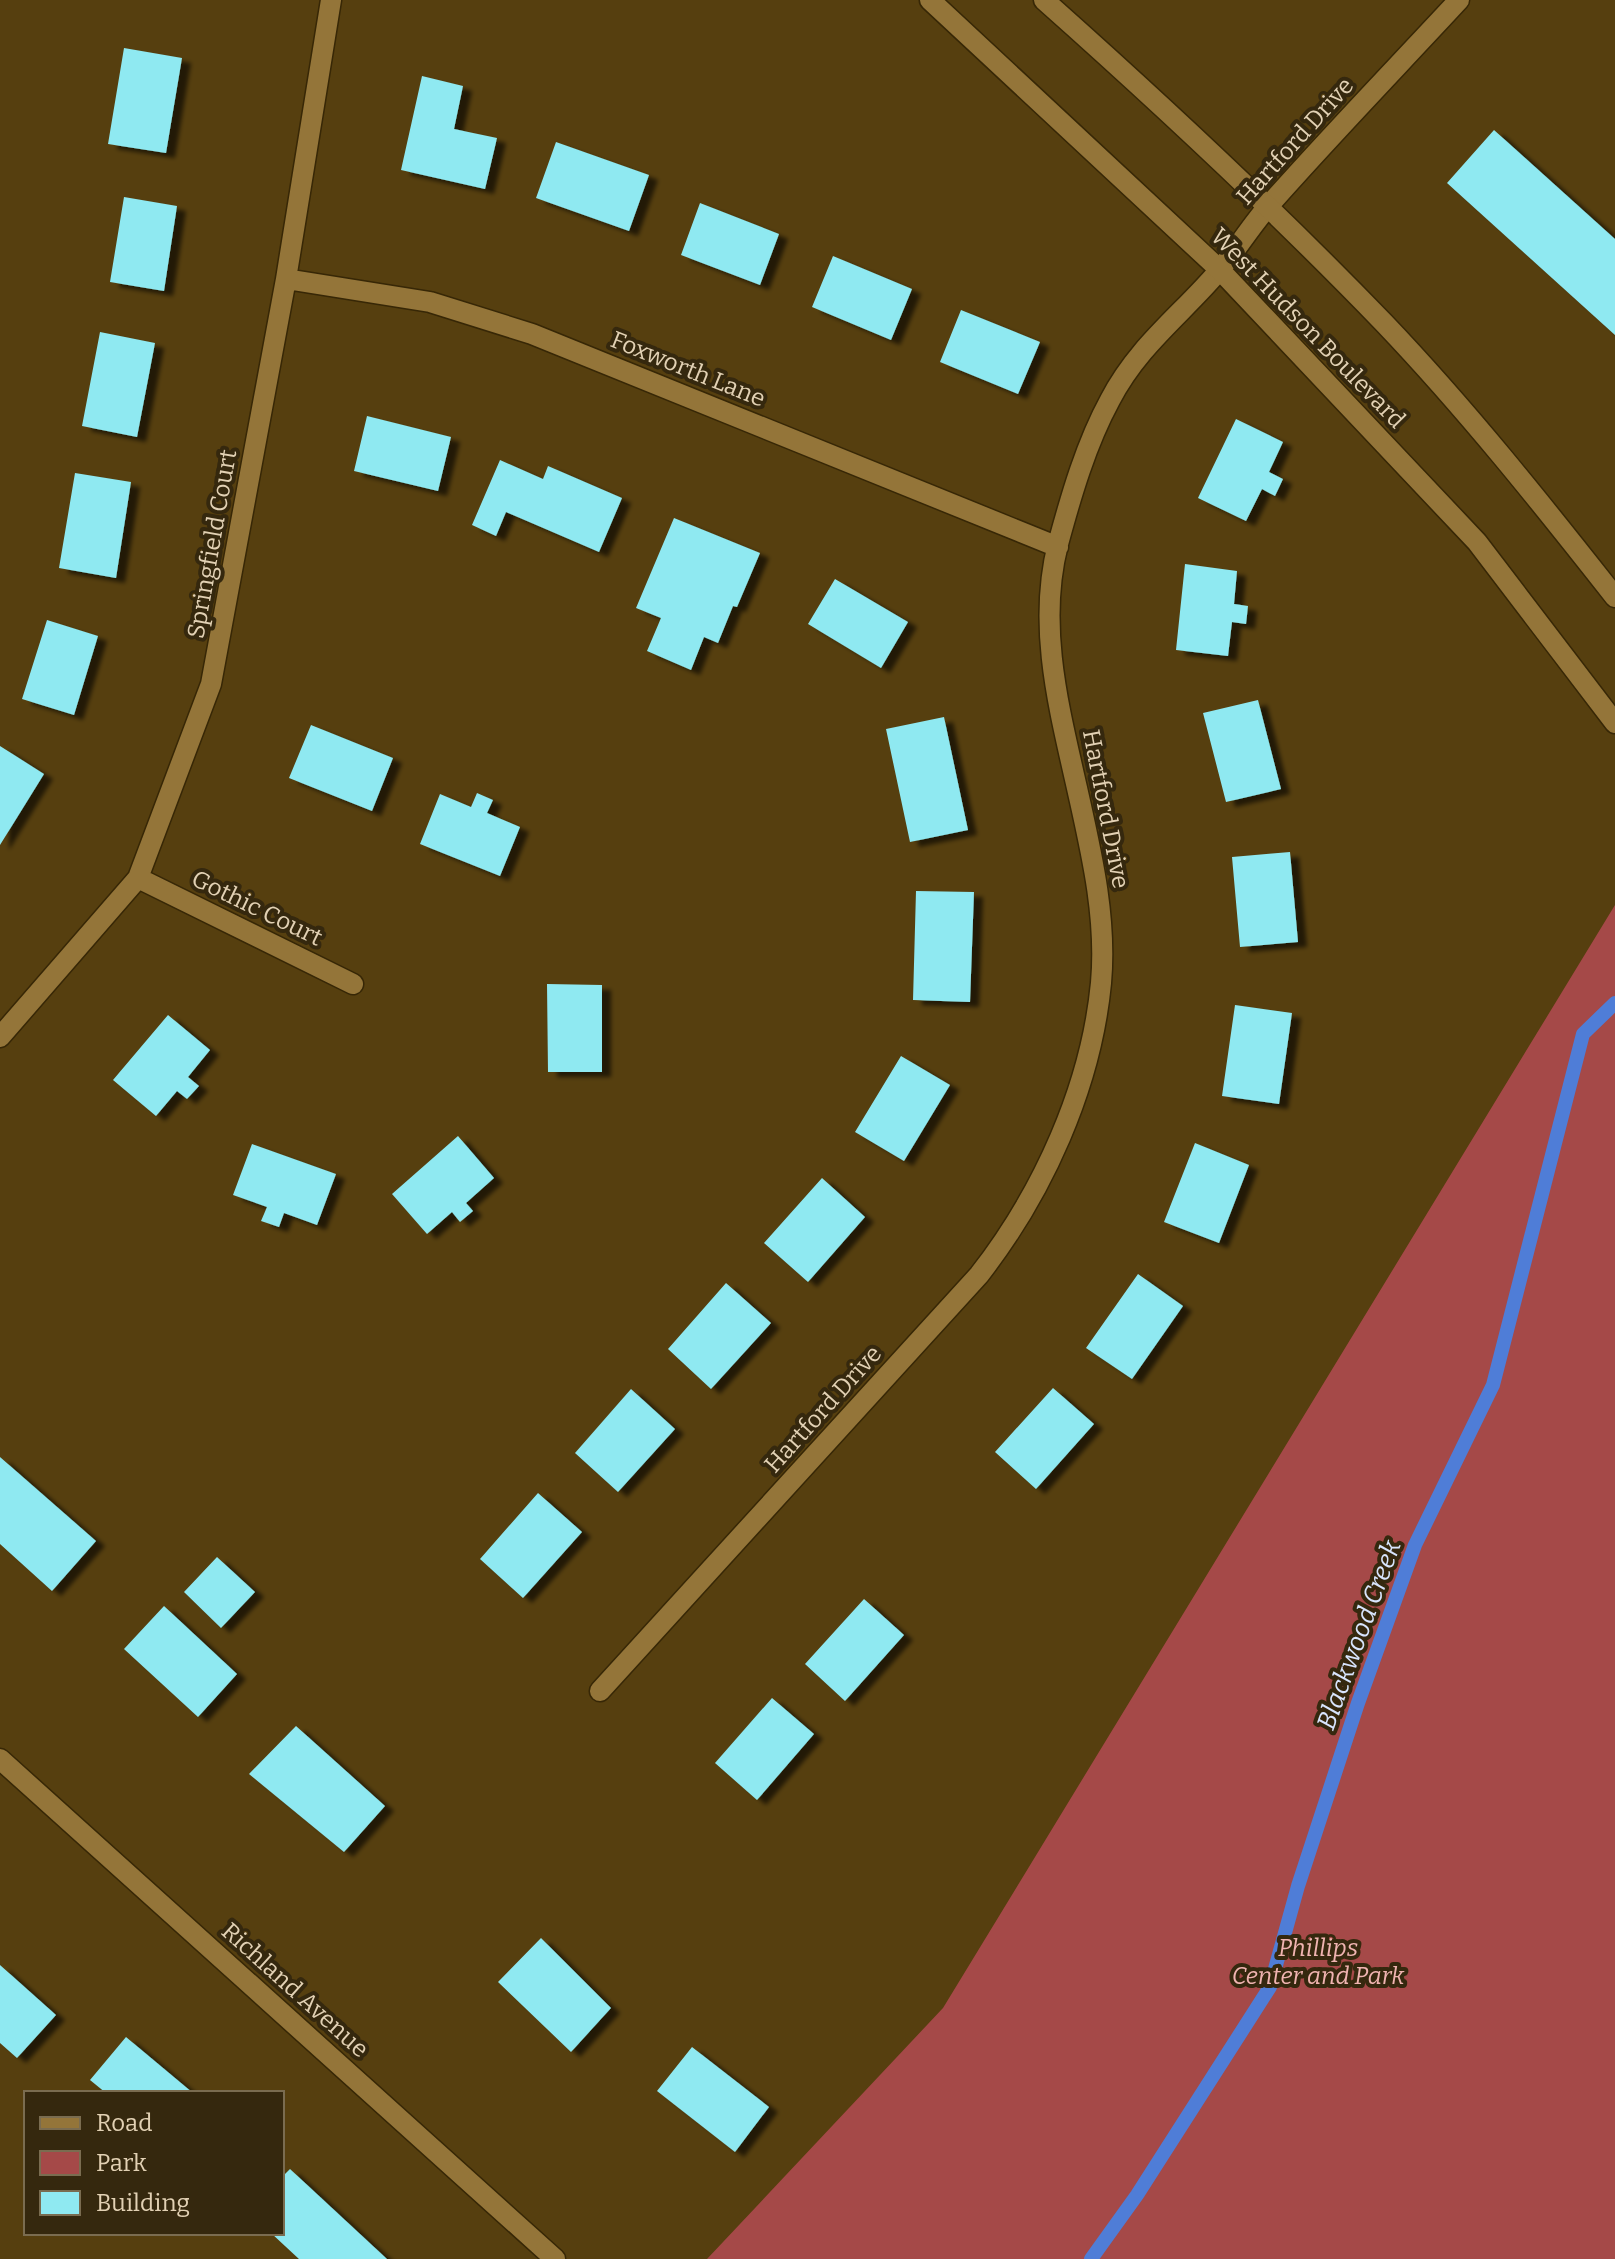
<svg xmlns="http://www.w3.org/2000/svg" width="1615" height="2259" font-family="Bitter,serif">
<defs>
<filter id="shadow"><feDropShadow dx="9" dy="5" stdDeviation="2" flood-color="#0009"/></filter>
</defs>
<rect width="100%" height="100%" fill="#563f0f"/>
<path fill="#a54948" d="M1615,905V2259H707L943,2008Z"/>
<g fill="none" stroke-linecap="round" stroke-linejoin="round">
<path stroke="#4f7dd7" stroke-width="14" d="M1091,2259L1137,2195L1270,1987L1298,1886L1358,1703L1415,1545L1493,1385L1583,1034L1615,1003"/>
</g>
<path fill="#8fe9f1" filter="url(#shadow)" d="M124,48L182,58L166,153L108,144Z
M422,76L463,86L454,129L497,138L485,189L401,170Z
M1494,130L1615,239V335L1447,183Z
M556,142L649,175L629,231L536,198Z
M124,197L177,206L164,291L110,282Z
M700,203L779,234L760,285L681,255Z
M833,256L912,289L891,340L812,307Z
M961,310L1040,342L1018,394L940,362Z
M100,332L155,343L137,437L82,426Z
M367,416L451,437L438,491L354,471Z
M1236,419L1283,442L1269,472L1283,479L1275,496L1262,489L1246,521L1198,498Z
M500,460L543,479L548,466L622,498L599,552L506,512L496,536L472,525Z
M75,473L131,482L116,578L59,568Z
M674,518L760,553L737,607L733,606L718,643L704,637L691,670L647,651L661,618L636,608Z
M1185,564L1237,571L1234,604L1248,606L1246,624L1232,622L1228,656L1176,650Z
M835,579L908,622L881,668L808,624Z
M47,620L98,636L74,715L22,699Z
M1258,700L1281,789L1226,802L1203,713Z
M944,717L968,830L910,842L886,729Z
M311,725L393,758L372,811L289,778Z
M0,746L44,774L0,845Z
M477,793L493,800L487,813L520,827L500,876L420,844L440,794L471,807Z
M1290,852L1298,942L1240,947L1232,857Z
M916,891L974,892L970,1002L913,1000Z
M547,984L602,985V1072H548Z
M1235,1005L1292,1013L1279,1104L1222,1096Z
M168,1015L210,1050L188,1077L199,1086L187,1099L177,1091L156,1116L113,1080Z
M901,1056L950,1085L904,1161L855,1132Z
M458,1136L494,1178L466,1203L473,1211L460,1222L452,1212L427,1234L392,1194Z
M1195,1143L1249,1165L1219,1243L1164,1222Z
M252,1144L336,1174L317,1225L284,1213L279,1227L261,1221L267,1207L233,1195Z
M822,1178L865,1217L808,1282L764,1243Z
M1138,1274L1183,1306L1132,1379L1086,1348Z
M726,1283L771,1323L711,1389L668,1349Z
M1053,1388L1094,1424L1036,1489L995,1452Z
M631,1389L675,1429L618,1492L575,1453Z
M0,1457L96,1541L52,1591L0,1544Z
M538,1493L582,1532L523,1598L480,1559Z
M217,1557L255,1592L221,1628L184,1592Z
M864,1599L904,1635L845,1701L805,1664Z
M164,1606L237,1674L198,1717L124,1649Z
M772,1698L814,1734L757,1800L715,1763Z
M296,1726L385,1806L344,1852L249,1774Z
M541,1938L611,2008L571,2052L498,1982Z
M0,1965L56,2015L17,2058L0,2043Z
M126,2037L193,2093H106L90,2080Z
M692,2047L769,2107L735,2152L657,2091Z
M290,2169L387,2259H299L271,2233H282V2177Z"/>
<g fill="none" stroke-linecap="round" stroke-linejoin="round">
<defs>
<path id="street" d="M286,279L430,302L532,334L1058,547
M138,878L353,984
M0,1037L138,878L211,684L286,279L331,0
M600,1691L979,1275C1043,1193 1091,1087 1101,983C1107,917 1091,851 1077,788C1059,708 1037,626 1058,544C1071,496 1086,444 1110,400C1139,344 1184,313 1222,267C1239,246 1253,223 1271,203C1332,134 1396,68 1459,0
M0,1759L555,2259"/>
<path id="secondary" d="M930,0L1220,270L1477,542L1615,723
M1044,0C1161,104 1275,210 1384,323C1466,409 1541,503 1615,597"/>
</defs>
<use href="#street" stroke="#372706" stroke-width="23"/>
<use href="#secondary" stroke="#372706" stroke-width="23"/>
<use href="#street" stroke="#947539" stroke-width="20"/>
<use href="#secondary" stroke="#947539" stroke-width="20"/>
</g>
<g text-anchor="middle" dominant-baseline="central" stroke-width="8" stroke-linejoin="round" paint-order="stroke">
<g font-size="24" fill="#e2d1b4" stroke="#35280e">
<text transform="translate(1295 141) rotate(-48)">Hartford Drive</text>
<text transform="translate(1308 328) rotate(46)">West Hudson Boulevard</text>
<text transform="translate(688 369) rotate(22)">Foxworth Lane</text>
<text transform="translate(212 544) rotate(-80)">Springfield Court</text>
<text transform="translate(1106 809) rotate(79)">Hartford Drive</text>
<text transform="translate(257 908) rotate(26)">Gothic Court</text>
<text transform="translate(823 1409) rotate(-48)">Hartford Drive</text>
<text transform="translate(295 1990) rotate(42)">Richland Avenue</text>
</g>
<g font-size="24" font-style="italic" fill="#f0b4b1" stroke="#35280e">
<text x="1318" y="1948">Phillips<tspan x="1318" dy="28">Center and Park</tspan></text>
</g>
<g font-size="26" font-style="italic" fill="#d8e5fd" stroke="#35280e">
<text transform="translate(1359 1635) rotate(-70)">Blackwood Creek</text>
</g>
</g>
<rect x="24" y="2091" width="260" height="144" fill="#35280e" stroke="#7a6c50" stroke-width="2"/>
<rect x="40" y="2117" width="40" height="12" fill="#947539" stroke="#7a6c50" stroke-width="2"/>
<text x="96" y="2131" font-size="24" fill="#e2d1b4">Road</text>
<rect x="40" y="2151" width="40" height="24" fill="#a54948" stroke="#7a6c50" stroke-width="2"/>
<text x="96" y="2171" font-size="24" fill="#e2d1b4">Park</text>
<rect x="40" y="2191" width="40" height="24" fill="#8fe9f1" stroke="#7a6c50" stroke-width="2"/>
<text x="96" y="2211" font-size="24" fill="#e2d1b4">Building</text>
</svg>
